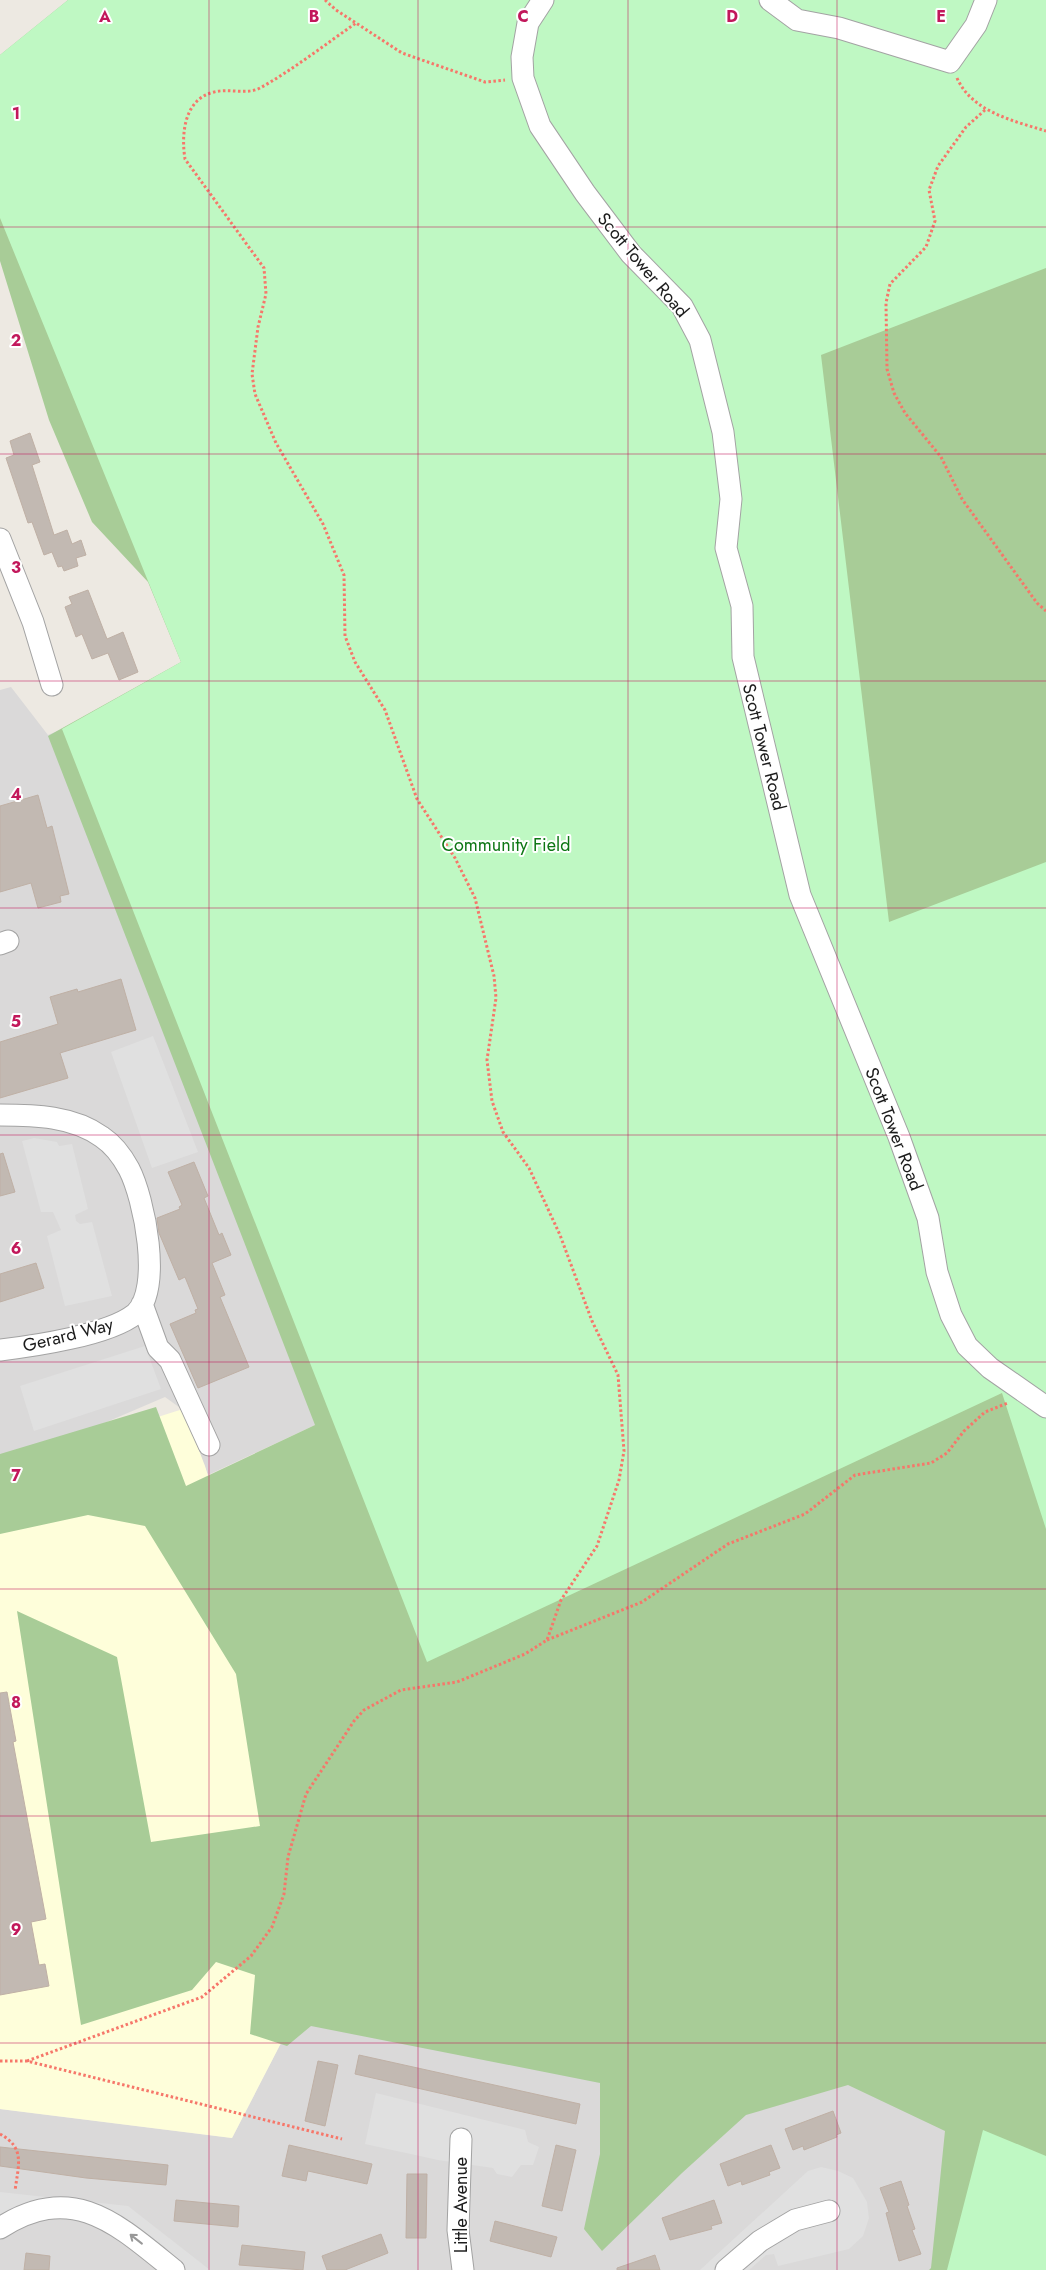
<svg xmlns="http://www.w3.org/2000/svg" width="1046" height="2270" font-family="Jost,sans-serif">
<rect width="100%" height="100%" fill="#ede9e2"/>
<path fill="#dad9d9" d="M11,687L48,735L62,729L331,1416L315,1425L208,1475L183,1410L165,1397L95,1427L0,1458V690Z
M297,2012L808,2065L983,2130L945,2270H0V2109L232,2138Z"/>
<path fill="#fefeda" d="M183,1409L205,1466L227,1538L297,2012L232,2138L0,2109V1467Z"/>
<path fill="#a8cc97" d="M68,0H1046V2270H929L931,2268L945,2131L848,2085L746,2115L682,2173L602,2251L584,2229L600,2154V2083L311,2026L287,2046L250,2034L255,1975L216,1962L192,1990L81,2025L17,1611L117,1657L151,1842L260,1826L236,1674L145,1526L88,1515L0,1534V1454L156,1407L186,1486L315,1425L48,736L181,662L148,582L92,522L49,420L0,261V55Z"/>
<path fill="#bff8c3" d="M68,0H1046V268L821,355L889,922L1046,862V1529L1002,1393L427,1662L62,729L181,662L0,218V55Z
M983,2130L1046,2156V2270H947Z"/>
<path fill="#e0e0e0" d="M153,1036L198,1152L152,1168L111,1052Z
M34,1138L57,1142L59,1146L72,1144L88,1209L75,1215L76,1221L80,1224L92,1222L112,1296L65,1306L47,1236L61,1230L53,1212H41L22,1141Z
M145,1346L161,1389L34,1431L20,1386Z
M376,2093L525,2130L528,2142L539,2147L533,2165H521L512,2177L497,2174L493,2168L438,2160L365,2144Z
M821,2167L838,2171L853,2178L867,2202L869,2218L863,2236L849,2249L778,2266L774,2254L766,2255L749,2270H700L808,2171Z
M0,2192L128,2206L210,2270H186L106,2208L35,2203L0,2219Z"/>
<path fill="#c2b9b2" stroke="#bfb0a5" d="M30,433L40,462L32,465L54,535L67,530L72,544L81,540L86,555L76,558L78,566L64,571L62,566L58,567L52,552L44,555L32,522L28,523L6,458L14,455L10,441Z
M88,590L107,639L123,632L138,672L119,680L108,653L92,659L82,634L76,637L65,607L72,604L69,597Z
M38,795L47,828L52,826L69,894L60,896L61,902L38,908L31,883L0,892V806Z
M121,979L136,1030L60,1053L68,1078L0,1098V1042L58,1024L50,997L77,989L78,992Z
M3,1153L15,1192L0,1196V1154Z
M194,1162L208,1196L204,1198L219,1235L222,1233L231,1255L212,1263L225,1295L220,1297L249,1367L198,1388L170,1324L196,1313L195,1310L198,1309L185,1277L179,1280L159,1233L157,1218L180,1209L179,1207L182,1205L168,1172Z
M36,1263L44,1288L0,1302V1274Z
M7,1692L16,1741L13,1742L46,1919L31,1922L39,1965L45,1964L49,1986L0,1995V1693Z
M359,2055L580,2104L576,2124L355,2074Z
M318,2061L338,2065L325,2126L305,2121Z
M833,2111L841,2133L836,2135L837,2137L804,2150L803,2146L793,2150L785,2129Z
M289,2145L372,2164L367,2184L308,2171L306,2181L282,2176Z
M556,2145L576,2150L562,2211L542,2206Z
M771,2145L780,2168L769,2172L770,2175L742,2185L741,2181L728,2186L720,2164Z
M0,2147L168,2165L166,2185L86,2178L0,2166Z
M407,2174H427L426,2238H406Z
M901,2181L909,2205L907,2206L915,2229L912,2230L921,2254L899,2261L886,2213L889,2212L880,2188Z
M176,2200L239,2206L238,2227L174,2221Z
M714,2200L722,2223L711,2226L712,2229L670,2240L662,2218Z
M495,2221L557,2237L551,2257L490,2241Z
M381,2234L388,2253L345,2270H327L322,2256Z
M242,2245L305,2252L303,2270L239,2265Z
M26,2253L50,2256L49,2270H24Z
M655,2255L660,2270H617V2268Z"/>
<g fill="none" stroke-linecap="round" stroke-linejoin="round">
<defs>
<path id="minor" d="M543,0L528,23L522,57L523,78L540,126L585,193L631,254L682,306L700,340L723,432L731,499L726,548L742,606L743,657L800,895L899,1137L928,1218L937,1272L951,1315L967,1346L990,1368L1046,1407
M770,0L797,20L839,28L950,62L976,25L986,0
M0,539L33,622L52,685
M0,944L8,941
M0,1115C35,1115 73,1116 102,1137C114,1145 122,1156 129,1169C144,1198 163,1289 135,1314C109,1335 34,1346 0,1350
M142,1304L158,1348L170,1360L209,1445
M461,2139L458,2230L463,2270
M0,2228C73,2181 117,2224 174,2270
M726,2270L760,2241L795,2220L829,2211"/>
</defs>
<use href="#minor" stroke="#a3a3a3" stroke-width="23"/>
<path stroke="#f6776a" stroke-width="3" stroke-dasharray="2.5 2.5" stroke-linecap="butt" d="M325,0L336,10L402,53L485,82L505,80
M957,78C972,112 1014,121 1046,131
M985,110L966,127L938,166L929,190L935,221L926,247L890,284L886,303L887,369L894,393L905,413L941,457L962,499L1037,603L1046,611
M547,1640L642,1602L728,1544L805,1514L855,1475L931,1463L947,1453L964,1431L985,1412L1008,1403
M0,2061H27L342,2139
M27,2061L202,1997L251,1956L272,1927L284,1894L288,1857L306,1794L354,1721L364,1710L401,1690L457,1682L525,1654L547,1640L561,1600L597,1546L619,1480L624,1451L618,1375L592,1321L560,1235L529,1168L503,1132L492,1101L487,1060L496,998L494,976L475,898L455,858L417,799L385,710L355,662L345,636L344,575L323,524L276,443L255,394L252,374L258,327L266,294L264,268L185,159C181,134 184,99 214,92C228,88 247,95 260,88C291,71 326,44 356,23
M0,2134C26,2148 18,2166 15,2191"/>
<use href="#minor" stroke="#fff" stroke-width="21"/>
</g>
<defs><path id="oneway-shaft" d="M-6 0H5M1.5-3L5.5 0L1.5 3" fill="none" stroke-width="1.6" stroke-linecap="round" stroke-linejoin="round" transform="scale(1.25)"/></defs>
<use stroke="#999" href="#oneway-shaft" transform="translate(136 2239) rotate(-142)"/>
<path fill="none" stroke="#c2185b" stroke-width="1" stroke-opacity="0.55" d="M209,0V2270M418,0V2270M628,0V2270M837,0V2270M0,227H1046M0,454H1046M0,681H1046M0,908H1046M0,1135H1046M0,1362H1046M0,1589H1046M0,1816H1046M0,2043H1046"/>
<g text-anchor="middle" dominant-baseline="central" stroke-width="4" stroke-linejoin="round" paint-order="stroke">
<g font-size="18" fill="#1c1c1c" stroke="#fff">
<text transform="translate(643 265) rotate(50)">Scott Tower Road</text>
<text transform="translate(764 747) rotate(76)">Scott Tower Road</text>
<text transform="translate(894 1129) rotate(69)">Scott Tower Road</text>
<text transform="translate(68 1335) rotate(-14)">Gerard Way</text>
<text transform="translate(461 2205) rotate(-90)">Little Avenue</text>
</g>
<g font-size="18" fill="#0e7715" stroke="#fff">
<text x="506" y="845">Community Field</text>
</g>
</g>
<g font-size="16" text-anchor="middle" font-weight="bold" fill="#c2185b" stroke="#fff" stroke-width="4" stroke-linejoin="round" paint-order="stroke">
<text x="105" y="22">A</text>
<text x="314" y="22">B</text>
<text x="523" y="22">C</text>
<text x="732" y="22">D</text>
<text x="941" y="22">E</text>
<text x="16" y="119">1</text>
<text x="16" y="346">2</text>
<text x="16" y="573">3</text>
<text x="16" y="800">4</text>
<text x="16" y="1027">5</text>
<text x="16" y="1254">6</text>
<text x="16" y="1481">7</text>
<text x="16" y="1708">8</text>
<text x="16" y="1935">9</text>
</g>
</svg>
